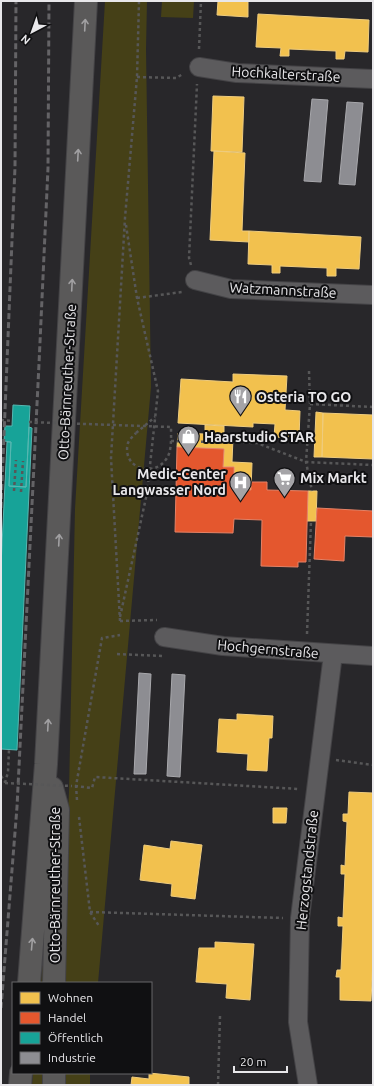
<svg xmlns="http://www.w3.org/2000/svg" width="374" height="1086" font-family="Ubuntu,sans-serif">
<rect width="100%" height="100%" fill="#28272a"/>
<path fill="#454017" d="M105,1H147L146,49L151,387L98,983H41L48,896L64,893L69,792L75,509Z
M162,1H194L193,18L161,17Z
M33,1073H90V1085H32Z"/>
<path fill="#f2c14e" stroke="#efcc7d" d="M218,1H248V17L217,15Z
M258,14L369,20L368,52L345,51L344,59H336V51L289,49V56H280L281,48L256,47Z
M213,96L244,97L242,152L211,151Z
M214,151L245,153L242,231H249V242L210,240Z
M249,231L361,237L359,269L336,268V276H327V268L280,266V273H272V265L248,264Z
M233,374L287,376L285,410L300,411L299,438L274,437L275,424L253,423V427L178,423L181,379L233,382Z
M316,412L323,413L322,457H314Z
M323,413L373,415V459L322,457Z
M205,425L224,426V438H233L232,462L252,463L251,490L234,489V467H223L224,449L177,447L178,433L205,434Z
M308,491H317L316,521H307Z
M237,714L273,716L272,738H269L267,771L247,770L248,754L217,752L219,719L237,720Z
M349,792L373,793V958L371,1001L340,1000V977H336L337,970H341L343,926H338V917L343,918L345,874H341V865L345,866L347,822L343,821V814H348Z
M273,808H287L286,823H273Z
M171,841L202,845L195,899L171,896L172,884L140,880L144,845L170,849Z
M215,942L254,944L250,1000L226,998L227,984L196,982L199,948H215Z
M149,1073L189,1077V1085H131L132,1077L149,1079Z"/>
<path fill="#e4572e" stroke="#e58266" d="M177,447L224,449L223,467H234V489L251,490V482H267V490L308,491L306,562H298V567L261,566L262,520L234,519L233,533L175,532Z
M317,508L373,511V537L345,536L344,561L314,559Z"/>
<path fill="#17a398" stroke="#56b7b1" d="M13,405L30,406L26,487L9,486L11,442L4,441L5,426H12Z
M29,427L32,428L17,750L1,749V566L7,442H11L9,486L26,487Z"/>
<path fill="#8d8d92" stroke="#a8a8ac" d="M312,99L328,100L321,182L304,181Z
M347,102L363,103L355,185L339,184Z
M139,673L151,674L146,774H134Z
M172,674L185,675L180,777L167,776Z"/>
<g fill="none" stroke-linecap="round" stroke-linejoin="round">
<defs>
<path id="street" d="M199,67L237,73L373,79
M195,280L231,289L373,295
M164,637L223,646L373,656
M308,1085L298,1022L300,918L333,654"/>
<path id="secondary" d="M52,788L58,810L54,983
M29,983L46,764L86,1
M20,1085L21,1073
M54,1085V1073"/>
</defs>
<use href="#street" stroke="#444346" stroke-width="20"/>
<use href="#secondary" stroke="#444346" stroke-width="24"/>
<path stroke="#575758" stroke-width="2.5" stroke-dasharray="3 3" stroke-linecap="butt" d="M199,49L201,1
M137,77L176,78L183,74
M191,265L189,258L197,84
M137,298L182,292
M309,371L310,404L306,462L312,491
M310,404L373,407
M136,433L155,417
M171,441L257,443L306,462L373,465
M14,491L16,460
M21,492L23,461
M120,617L147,493L158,391L137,298L126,225
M120,621L111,458L125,218L137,77L139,1
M120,621L157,620
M307,634L311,521
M117,654L162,656
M336,760L373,765
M1,776L5,782
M5,783L8,772L9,750
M75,786L92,788L95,777L299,789
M77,800L76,786L102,638L120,635
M79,817L90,912L99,926
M90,912L283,918
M218,1085L220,1016"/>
<use href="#street" stroke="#5c5b5d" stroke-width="18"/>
<use href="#secondary" stroke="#5a5959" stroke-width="22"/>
<path stroke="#646366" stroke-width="3" stroke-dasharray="6 3" stroke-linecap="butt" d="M1,508L15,167L16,1
M1,1008L17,807L39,364L48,168L49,1"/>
<path stroke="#575758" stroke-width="2.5" stroke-dasharray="3 3" stroke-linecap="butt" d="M1,420L12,421
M29,422L171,427C171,436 172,450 167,458C154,479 121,468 128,443C129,440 133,436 136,433
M5,783L72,786"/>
</g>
<defs><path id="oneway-shaft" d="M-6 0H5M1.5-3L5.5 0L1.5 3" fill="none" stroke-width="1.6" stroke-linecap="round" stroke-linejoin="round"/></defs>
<g stroke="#a1a0a2">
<use href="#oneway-shaft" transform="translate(85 25) rotate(-87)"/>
<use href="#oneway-shaft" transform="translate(78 155) rotate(-87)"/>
<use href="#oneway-shaft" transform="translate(72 285) rotate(-87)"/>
<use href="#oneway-shaft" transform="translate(59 540) rotate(-87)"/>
<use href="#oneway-shaft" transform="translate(48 725) rotate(-87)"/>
<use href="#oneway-shaft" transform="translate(32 944) rotate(-85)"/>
</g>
<defs>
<symbol id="restaurant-pin" viewBox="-11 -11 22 30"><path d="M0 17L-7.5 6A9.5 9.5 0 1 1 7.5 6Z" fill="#a5a4a7" stroke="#101012"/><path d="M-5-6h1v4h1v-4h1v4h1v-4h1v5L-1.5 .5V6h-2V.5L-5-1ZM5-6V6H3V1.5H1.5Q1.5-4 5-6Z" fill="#fff"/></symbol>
<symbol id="shop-pin" viewBox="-11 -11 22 30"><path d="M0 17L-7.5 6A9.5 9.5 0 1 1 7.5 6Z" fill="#a5a4a7" stroke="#101012"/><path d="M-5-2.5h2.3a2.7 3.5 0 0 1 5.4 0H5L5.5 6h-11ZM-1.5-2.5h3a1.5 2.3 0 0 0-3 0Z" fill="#fff"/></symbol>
<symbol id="supermarket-pin" viewBox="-11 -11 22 30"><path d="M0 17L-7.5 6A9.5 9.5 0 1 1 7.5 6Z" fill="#a5a4a7" stroke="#101012"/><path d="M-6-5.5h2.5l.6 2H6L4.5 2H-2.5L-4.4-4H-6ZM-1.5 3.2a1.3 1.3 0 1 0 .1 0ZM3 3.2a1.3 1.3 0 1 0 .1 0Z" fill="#fff"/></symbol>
<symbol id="hospital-pin" viewBox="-11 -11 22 30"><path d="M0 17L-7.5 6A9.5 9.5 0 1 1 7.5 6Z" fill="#a5a4a7" stroke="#101012"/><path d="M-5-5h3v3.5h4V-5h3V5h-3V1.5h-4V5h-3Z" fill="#fff"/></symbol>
</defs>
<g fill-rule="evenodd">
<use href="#restaurant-pin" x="228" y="384" width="25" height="34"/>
<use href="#shop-pin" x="176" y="424" width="25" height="34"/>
<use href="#supermarket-pin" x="272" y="466" width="25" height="34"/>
<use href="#hospital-pin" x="228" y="470" width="25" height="34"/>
</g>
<g text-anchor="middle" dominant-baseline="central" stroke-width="4" stroke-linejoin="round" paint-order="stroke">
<g font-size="14" fill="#e8e7ea" stroke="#101012">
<text transform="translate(286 74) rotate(3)">Hochkalterstraße</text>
<text transform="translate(283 290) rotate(3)">Watzmannstraße</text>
<text transform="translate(67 382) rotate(-87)">Otto-Bärnreuther-Straße</text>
<text transform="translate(268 649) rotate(5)">Hochgernstraße</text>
<text transform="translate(307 870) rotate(-84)">Herzogstandstraße</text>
<text transform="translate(55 885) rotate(-90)">Otto-Bärnreuther-Straße</text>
</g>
<g font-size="14" font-weight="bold" fill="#e8e7ea" stroke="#101012" text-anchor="start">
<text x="256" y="397">Osteria TO GO</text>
<text x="204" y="437">Haarstudio STAR</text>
<text x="226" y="474" text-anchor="end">Medic-Center<tspan x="226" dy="16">Langwasser Nord</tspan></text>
<text x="300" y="478">Mix Markt</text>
</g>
</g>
<rect width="374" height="1086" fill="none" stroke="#e8e7ea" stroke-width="4"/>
<rect x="12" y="982" width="140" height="92" fill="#101012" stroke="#666668"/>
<rect x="20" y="992" width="20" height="12" fill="#f2c14e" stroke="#666668"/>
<text x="48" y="1002" font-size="12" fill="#e8e7ea">Wohnen</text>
<rect x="20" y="1012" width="20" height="12" fill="#e4572e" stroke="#666668"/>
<text x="48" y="1022" font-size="12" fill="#e8e7ea">Handel</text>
<rect x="20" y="1032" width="20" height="12" fill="#17a398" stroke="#666668"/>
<text x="48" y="1042" font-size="12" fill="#e8e7ea">Öffentlich</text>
<rect x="20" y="1052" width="20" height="12" fill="#8d8d92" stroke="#666668"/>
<text x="48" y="1062" font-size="12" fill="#e8e7ea">Industrie</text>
<g transform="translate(32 32) rotate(221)" stroke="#101012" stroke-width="3" paint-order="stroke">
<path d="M0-3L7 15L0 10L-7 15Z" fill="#e8e7ea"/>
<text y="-6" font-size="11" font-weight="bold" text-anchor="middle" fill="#e8e7ea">N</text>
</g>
<path d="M234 1066v6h53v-6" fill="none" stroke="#e8e7ea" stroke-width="2"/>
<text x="240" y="1066" font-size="12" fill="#e8e7ea" stroke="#101012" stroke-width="3" paint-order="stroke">20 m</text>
</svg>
